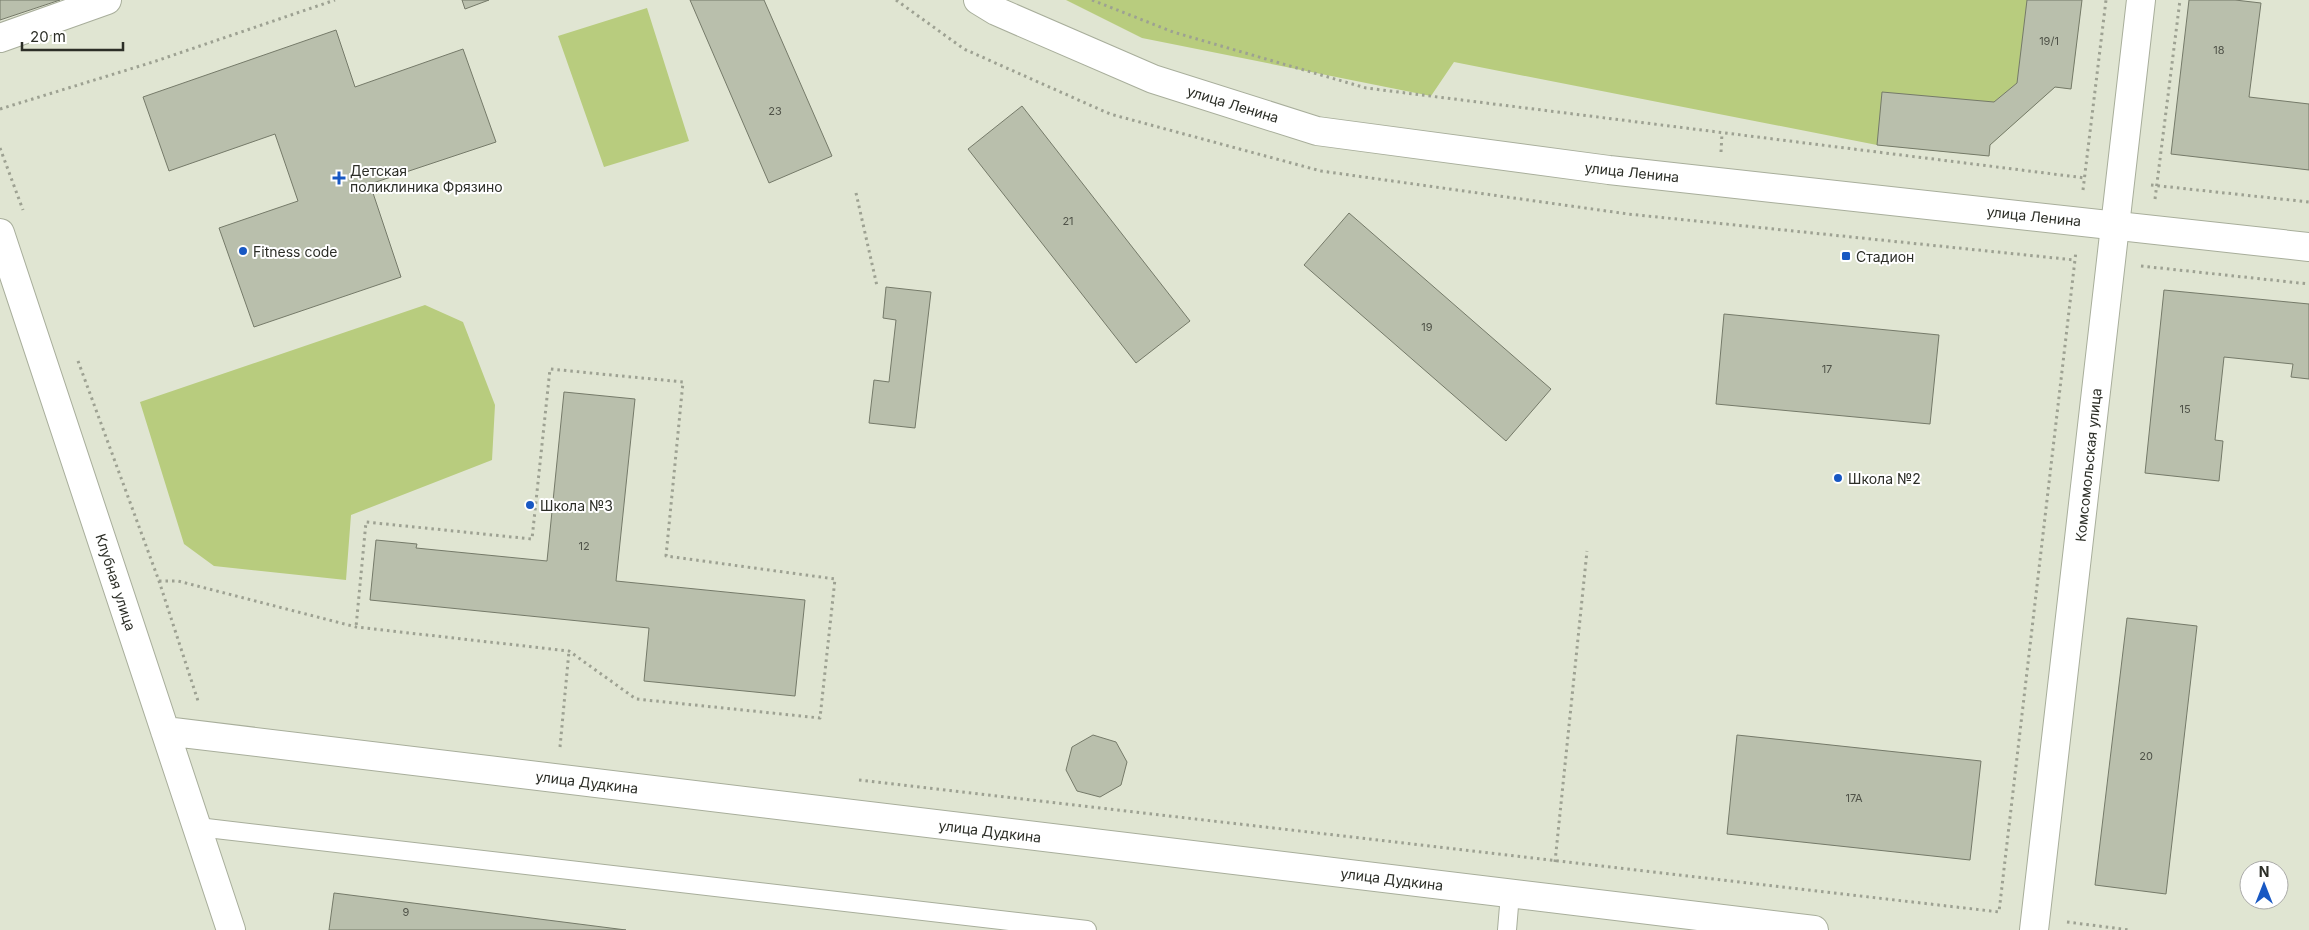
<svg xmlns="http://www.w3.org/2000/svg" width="2309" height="930" font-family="Inter,sans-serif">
<rect width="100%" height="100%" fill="#e0e5d2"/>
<path fill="#b8cc7e" d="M1066,0H2082L2071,89L2055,87L1990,145L1989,156L1877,145L1454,62L1431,96L1142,38Z
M647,8L689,141L604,167L558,36Z
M425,305L463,322L495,405L492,460L351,515L346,580L214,566L184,544L140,402Z"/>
<path fill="#b9bfac" stroke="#757a69" d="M0,0H60L0,20Z
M462,0H489L465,9Z
M690,0H764L832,156L769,183Z
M2027,0H2082L2071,89L2055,87L1990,145L1989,156L1877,145L1882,92L1994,102L2017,83Z
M2189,0H2235L2261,3L2249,97L2309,104V170L2171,154Z
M336,30L355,87L463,49L496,142L370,184L401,277L254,327L219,228L298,201L275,134L169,171L143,97Z
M1022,106L1190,321L1136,363L968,149Z
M1349,213L1551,389L1506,441L1304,265Z
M886,287L931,292L915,428L869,423L874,380L889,382L896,320L883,318Z
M2164,290L2309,304V379L2291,377L2293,364L2224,357L2215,440L2223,441L2219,481L2145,473Z
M1724,314L1939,335L1930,424L1716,404Z
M564,392L635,399L616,581L805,600L795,696L644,681L649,628L370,600L376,540L417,544L416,548L547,561Z
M2127,618L2197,626L2166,894L2095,885Z
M1093,735L1116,742L1127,762L1121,785L1100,797L1077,791L1066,770L1072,747Z
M1737,735L1981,761L1970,860L1727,834Z
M334,893L626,930H329Z"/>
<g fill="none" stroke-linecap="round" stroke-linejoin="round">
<defs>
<path id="lane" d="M198,827L1087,930
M1507,930L1510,894"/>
<path id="street" d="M0,38L107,0
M0,233L231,930
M165,731L1814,930
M2034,930L2141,0"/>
<path id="secondary" d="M978,0L996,11L1153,79L1317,131L1609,170L2309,247"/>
</defs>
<use href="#lane" stroke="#a8ae9b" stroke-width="20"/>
<use href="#street" stroke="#a8ae9b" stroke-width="30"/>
<use href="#secondary" stroke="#a8ae9b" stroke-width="30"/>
<path stroke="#9da192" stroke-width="3" stroke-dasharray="2.5 4" stroke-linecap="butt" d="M896,0L964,49L1110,114L1321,171L1628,214L2075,260
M1092,0L1173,32L1366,88L2085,178
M0,109L153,62L335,0
M0,148L23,210
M1721,152L1722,133
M2151,185L2309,202
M2083,190L2106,0
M856,193L877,286
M2155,199L2180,0
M2141,266L2309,284
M78,361L159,581L199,704
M159,581H178L356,627L569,651L636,699L820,718L835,579L666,556L683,382L550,369L532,539L366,522L356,627
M560,747L569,651
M859,780L1999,912L2076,251
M1555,862L1587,551
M2067,922L2130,930"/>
<use href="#lane" stroke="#fff" stroke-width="18"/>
<use href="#street" stroke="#fff" stroke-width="28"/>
<use href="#secondary" stroke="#fff" stroke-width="28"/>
</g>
<g fill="#1858c3" stroke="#fff" stroke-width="2">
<path d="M336.5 170.5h5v5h5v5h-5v5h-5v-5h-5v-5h5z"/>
<circle cx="243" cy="251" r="5"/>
<rect x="1841" y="251" width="10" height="10" rx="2.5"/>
<circle cx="1838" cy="478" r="5"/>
<circle cx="530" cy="505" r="5"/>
</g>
<g text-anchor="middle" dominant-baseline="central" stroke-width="4" stroke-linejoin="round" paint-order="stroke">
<g font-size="11" fill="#4f5248">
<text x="2049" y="41">19/1</text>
<text x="2219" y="50">18</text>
<text x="775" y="111">23</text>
<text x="1068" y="221">21</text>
<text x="1427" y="327">19</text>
<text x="1827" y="369">17</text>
<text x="2185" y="409">15</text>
<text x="584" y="546">12</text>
<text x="2146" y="756">20</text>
<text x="1854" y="798">17А</text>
<text x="406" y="912">9</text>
</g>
<g font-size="14" fill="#2c2e27" stroke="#fff">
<text transform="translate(1233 104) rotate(17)">улица Ленина</text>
<text transform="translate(1632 172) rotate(6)">улица Ленина</text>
<text transform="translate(2034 216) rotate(6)">улица Ленина</text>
<text transform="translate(2088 465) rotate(-84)">Комсомольская улица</text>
<text transform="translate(116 582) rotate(72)">Клубная улица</text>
<text transform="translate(587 782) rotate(7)">улица Дудкина</text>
<text transform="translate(990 831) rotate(7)">улица Дудкина</text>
<text transform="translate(1392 879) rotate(7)">улица Дудкина</text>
</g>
<g font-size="14" fill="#2c2e27" stroke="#fff" text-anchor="start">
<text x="350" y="170">Детская<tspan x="350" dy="16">поликлиника Фрязино</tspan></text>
<text x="253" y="251">Fitness code</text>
<text x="1856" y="256">Стадион</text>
<text x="1848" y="478">Школа №2</text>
<text x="540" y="505">Школа №3</text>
</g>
</g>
<g transform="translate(2264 885)"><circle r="24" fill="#ffffff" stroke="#ababa9"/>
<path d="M0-4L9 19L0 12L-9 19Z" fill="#1858c3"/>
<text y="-8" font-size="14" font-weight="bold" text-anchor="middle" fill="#2c2e27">N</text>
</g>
<path d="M22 42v8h101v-8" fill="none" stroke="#2c2e27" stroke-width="2.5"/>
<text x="30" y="42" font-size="15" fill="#2c2e27" stroke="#ffffff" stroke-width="4" paint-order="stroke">20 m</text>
</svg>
